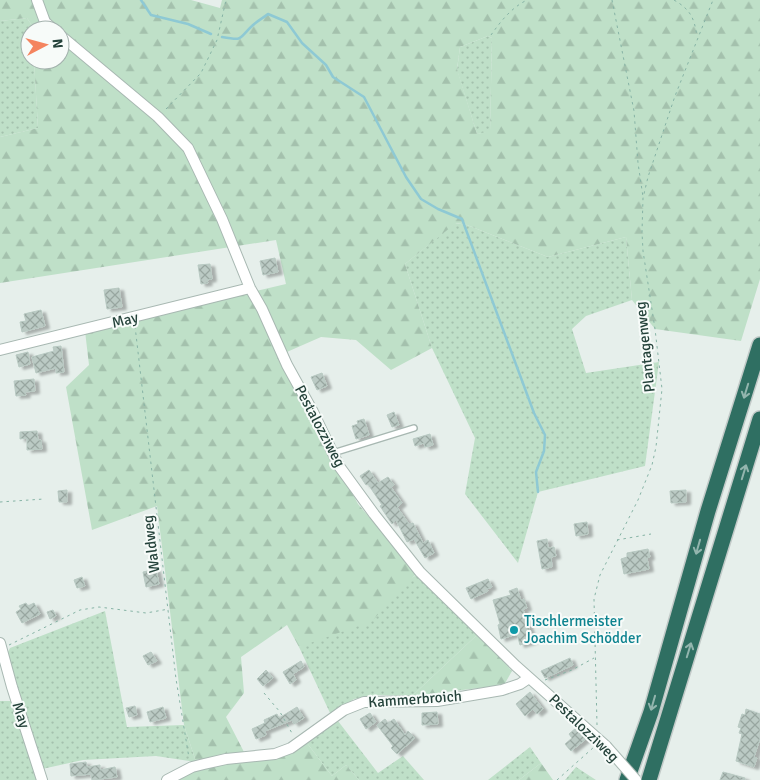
<svg xmlns="http://www.w3.org/2000/svg" width="760" height="780" font-family="Signika,sans-serif">
<defs>
<pattern id="grass-dots" width="8" height="8" patternUnits="userSpaceOnUse" patternTransform="scale(1.25)"><rect width="8" height="8" fill="#bfe0c8"/><path d="M2 2h.1M6 6h.1" fill="none" stroke="#a4c1ad" stroke-width="1.8" stroke-linecap="round"/></pattern>
<pattern id="forest-firs" width="22" height="20" patternUnits="userSpaceOnUse" patternTransform="scale(1.25)"><rect width="22" height="20" fill="#bfe0c8"/><path d="M5 1l3.5 6h-7zM16 11l3.5 6h-7z" fill="#a4c1ad"/></pattern>
<pattern id="building-cross-hatch" width="8" height="8" patternUnits="userSpaceOnUse" patternTransform="scale(1.25)"><rect width="8" height="8" fill="#bbcac4"/><path d="M0 0l8 8M0 8l8-8" fill="none" stroke="#98a6a0"/></pattern>
<filter id="shadow"><feDropShadow dx="4.5" dy="2.5" stdDeviation="1" flood-color="#0004"/></filter>
</defs>
<rect width="100%" height="100%" fill="#e6efeb"/>
<path fill="url(#grass-dots)" d="M27,18L35,30H30V60H34L38,128L0,137V21Z
M488,36L492,38L490,132L477,134L457,70L460,47Z
M455,223L467,225L548,257L626,237L632,300L586,316L572,329L586,373L659,362L645,466L538,492L518,563L465,494L475,438L432,348L405,264Z
M418,574L478,634L412,696L379,695L354,699L331,715L299,647Z
M105,611L127,727L184,725L196,762L156,756L83,760L42,769L7,654L10,648Z
M0,701H13L37,780H0Z
M338,721L378,773L403,756L424,780H359L346,765L332,776L307,743Z
M530,747L541,763L519,780H488Z
M576,767L596,780H565Z"/>
<path fill="url(#forest-firs)" fill-rule="evenodd" d="M0,0H191L220,8L222,0H760V279L741,341L655,329L632,300L626,237L548,257L467,225L456,223L405,264L432,348L391,370L356,340L321,337L280,355L358,504L417,573L372,621L299,647L287,625L241,657L244,693L226,717L244,752L196,762L184,725L157,506L92,530L66,387L89,365L85,331L286,284L276,240L0,283V137L38,128L34,61L60,60V30H35L27,18L0,21ZM488,36L492,38L490,131L477,134L457,69L460,47Z
M478,634L512,671L504,685L412,696Z
M307,743L332,776L346,765L359,780H176L199,769L227,763L275,758Z
M541,763L553,780H519Z"/>
<g fill="none" stroke-linecap="round" stroke-linejoin="round">
<path stroke="#8ec9d4" stroke-width="2.5" d="M141,0L151,15L188,24L211,34
M222,37C244,41 238,39 252,26C257,21 263,18 268,14L287,22L302,43L326,65L333,77L364,97L406,177L421,199L438,209L462,219L534,413L545,435L544,451L536,472L538,492"/>
</g>
<path fill="url(#building-cross-hatch)" stroke="#b8c9c2" filter="url(#shadow)" d="M275,258L278,272L263,275L260,261Z
M210,264L212,279L207,280L208,283L201,284L198,265Z
M119,288L122,307L107,309L104,290Z
M41,310L45,326L22,332L20,322L26,321L24,314Z
M61,346L64,372L56,373V368L36,373L32,357L54,351L53,347Z
M28,352L30,364L19,367L16,355Z
M322,373L327,386L317,390L311,377Z
M34,379L35,391L25,392L26,395L16,396L14,381Z
M394,412L399,425L392,427L387,415Z
M364,419L369,435L356,439L352,426L358,424L357,421Z
M37,431L38,440H41L42,449L27,450V438L20,439V432Z
M430,434L433,445L425,447L424,443L415,446L413,439Z
M369,470L378,483L388,477L394,485L391,487L402,503L397,507L409,524L413,523L423,543L428,540L434,553L425,558L414,539L407,542L396,520L392,524L380,506L382,505L368,484L366,485L360,476Z
M67,490V502H59L58,491Z
M686,490V502L671,503L670,491Z
M587,522L588,534L576,536L574,524Z
M547,539L548,548L554,547L556,556L551,557L552,567L542,569L537,541Z
M648,549L650,557L647,558L649,569L624,574L621,559L627,557V553Z
M156,569L159,584L146,587L143,572Z
M82,577L85,586L77,588L74,580Z
M488,579L492,587L487,589L488,591L471,599L466,588Z
M517,588L521,600L524,599L527,608L523,609L533,641L520,645L517,634L501,639L498,625L500,624L493,600L511,595L509,591Z
M26,603L28,606L34,603L40,614L22,623L16,612L21,609L19,606Z
M53,610L56,616L50,619L47,612Z
M151,652L157,661L148,665L143,656Z
M570,658L573,665L545,678L541,671Z
M301,661L304,667L293,674L296,680L290,684L283,672Z
M266,670L273,678L263,686L257,679Z
M530,692L543,709L537,714L533,709L525,716L516,704Z
M135,706L137,715L129,717L126,708Z
M163,707L166,718L150,722L147,712Z
M297,707L304,718L294,724L292,720L265,731L266,735L256,739L252,729L265,723L264,720L277,714L279,718Z
M746,709L760,714V739L754,757L757,758L754,767L736,761L742,734L739,733L741,728L738,727L742,714L745,715Z
M437,712L438,724L422,725V713Z
M370,713L376,722L366,729L360,719Z
M385,719L388,723L394,719L405,735L408,731L415,738L397,754L391,748L393,746L377,725Z
M576,728L586,739L571,751L565,744L572,738L569,734Z
M86,762L87,767L100,765V770L115,767L117,777L92,780L91,774L71,776L70,764Z
M723,772L745,778V780H720Z"/>
<g fill="none" stroke-linecap="round" stroke-linejoin="round">
<defs>
<path id="lane" d="M333,453L414,428"/>
<path id="street" d="M37,0L45,22L54,30
M60,35L158,117L188,148L222,219L250,288L262,309L287,365L313,412L339,466L374,514L420,572L516,666L606,746
M0,350L250,288
M0,643L12,687L42,780
M167,780L192,767L204,764L226,759L275,754L291,748L344,710L364,702L437,701L502,690L520,684L529,678"/>
<path id="highway" d="M627,780L651,712L708,511L760,345
M649,780L760,419"/>
</defs>
<use href="#lane" stroke="#a8b8b2" stroke-width="8"/>
<use href="#street" stroke="#a8b8b2" stroke-width="12"/>
<use href="#highway" stroke="#c2cac8" stroke-width="18"/>
<path stroke="#86b3a5" stroke-width="1" stroke-dasharray="2.5 4" stroke-linecap="butt" d="M612,0L634,111L638,163L643,197
M674,0C691,10 694,18 697,36
M491,35C501,21 511,8 527,0
M166,109L201,73L217,40L226,0
M135,326L176,679L189,758
M0,502L44,499
M617,540L651,534
M9,645L80,610L99,607L146,613L169,609
M545,680L572,670L594,658
M264,693L280,712L293,735
M597,725L594,599L600,575L638,500L652,465L656,447L662,389L655,329L643,251L642,232L643,198L648,177L675,96L713,0
M557,780L594,747"/>
<use href="#lane" stroke="#fff" stroke-width="5"/>
<use href="#street" stroke="#fff" stroke-width="10"/>
<use href="#highway" stroke="#2f6f62" stroke-width="15"/>
<defs>
<path id="street-bridge" d="M606,746L636,780"/>
</defs>
<use href="#street-bridge" stroke="#a8b8b2" stroke-width="12" stroke-linecap="butt"/>
<use href="#street-bridge" stroke="#fff" stroke-width="10"/>
</g>
<defs><path id="oneway-shaft" d="M-6 0H5M1.5-3L5.5 0L1.5 3" fill="none" stroke-width="1.6" stroke-linecap="round" stroke-linejoin="round" transform="scale(1.25)"/></defs>
<g stroke="#93b5ae">
<use href="#oneway-shaft" transform="translate(746 391) rotate(107)"/>
<use href="#oneway-shaft" transform="translate(744 472) rotate(-73)"/>
<use href="#oneway-shaft" transform="translate(698 547) rotate(106)"/>
<use href="#oneway-shaft" transform="translate(689 650) rotate(-73)"/>
<use href="#oneway-shaft" transform="translate(653 703) rotate(106)"/>
</g>
<circle fill="#0f9aa8" stroke="#f7fbf9" stroke-width="2" cx="514" cy="630" r="5"/>
<g text-anchor="middle" dominant-baseline="central" stroke-width="4" stroke-linejoin="round" paint-order="stroke">
<g font-size="15" fill="#24423a" stroke="#f7fbf9">
<text transform="translate(125 320) rotate(-14)">May</text>
<text transform="translate(645 347) rotate(-96)">Plantagenweg</text>
<text transform="translate(320 426) rotate(62)">Pestalozziweg</text>
<text transform="translate(151 544) rotate(-97)">Waldweg</text>
<text transform="translate(415 699) rotate(-4)">Kammerbroich</text>
<text transform="translate(21 715) rotate(72)">May</text>
<text transform="translate(584 728) rotate(44)">Pestalozziweg</text>
</g>
<g font-size="15" fill="#0d838f" stroke="#f7fbf9" text-anchor="start">
<text x="524" y="621">Tischlermeister<tspan x="524" dy="17">Joachim Schödder</tspan></text>
</g>
</g>
<g transform="translate(45 45) rotate(84)"><circle r="24" fill="#f7fbf9" stroke="#a3b1ad"/>
<path d="M0-4L9 19L0 12L-9 19Z" fill="#f4845f"/>
<text y="-8" font-size="14" font-weight="bold" text-anchor="middle" fill="#24423a">N</text>
</g>
</svg>
